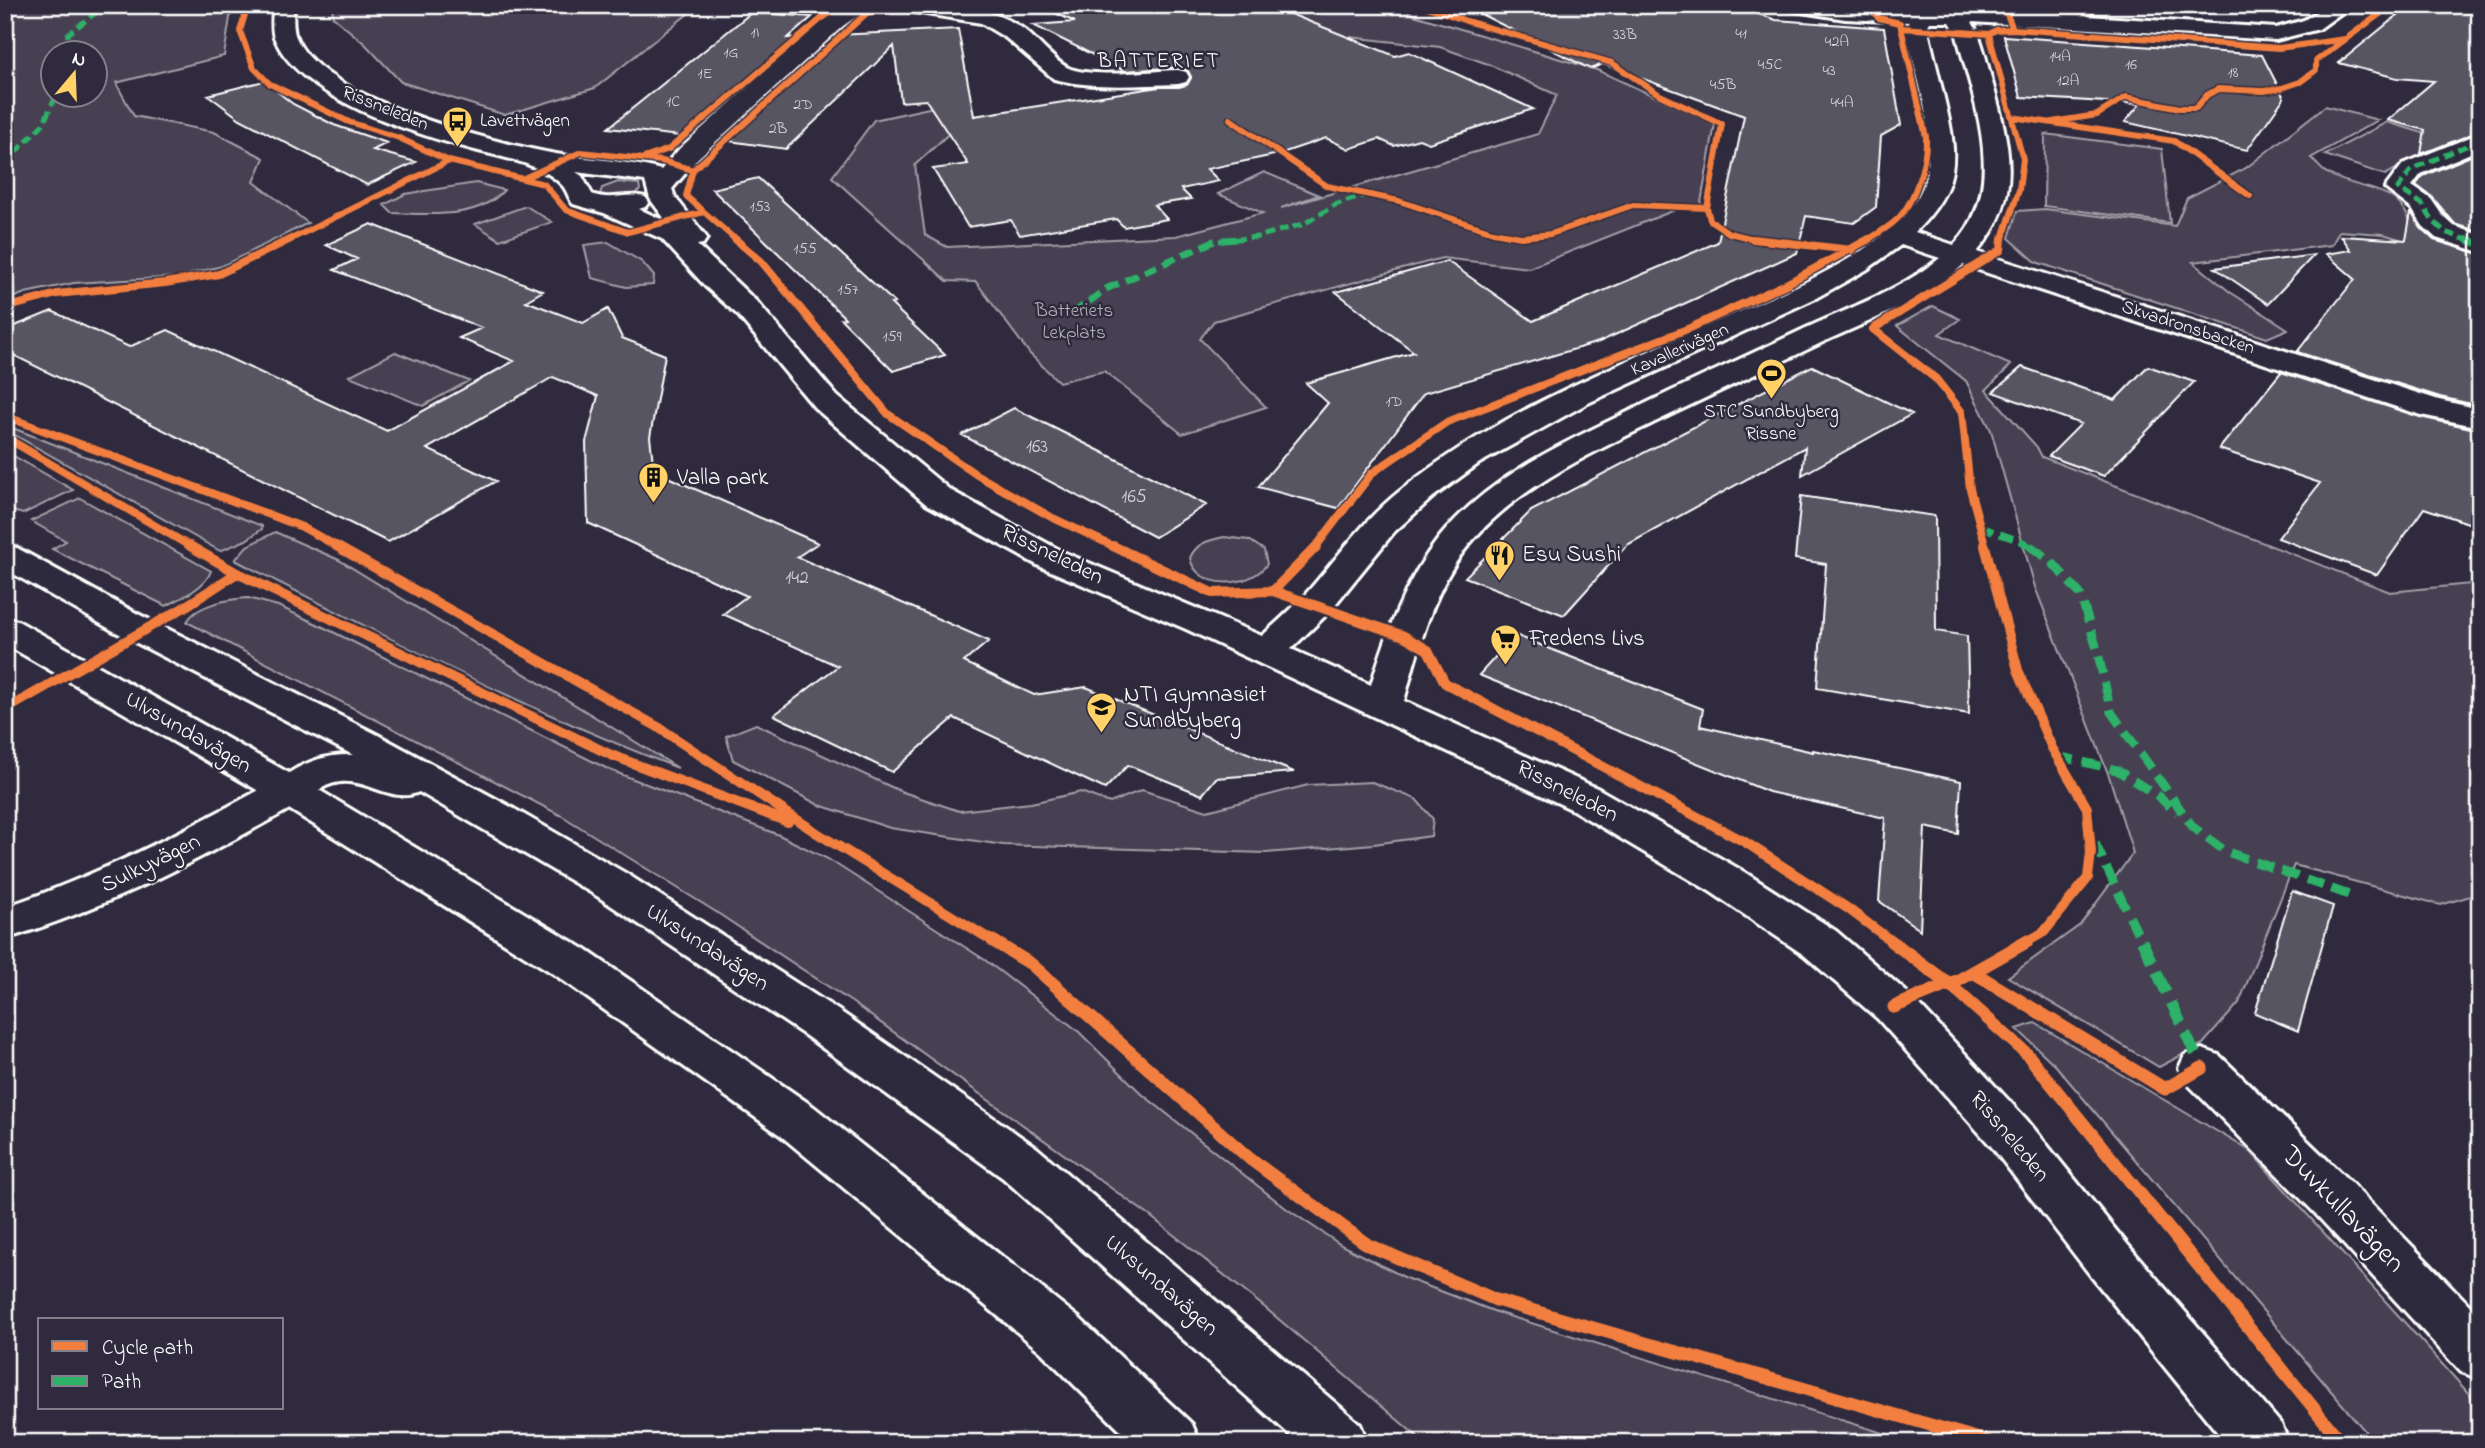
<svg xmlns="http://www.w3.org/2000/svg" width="2485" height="1448" font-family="'Indie Flower',sans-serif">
<rect width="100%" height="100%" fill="#2f2a3d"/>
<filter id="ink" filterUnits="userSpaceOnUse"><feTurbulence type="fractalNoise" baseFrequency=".0143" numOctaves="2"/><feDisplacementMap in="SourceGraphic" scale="14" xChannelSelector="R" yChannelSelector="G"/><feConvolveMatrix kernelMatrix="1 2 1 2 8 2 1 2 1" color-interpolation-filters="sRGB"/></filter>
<g filter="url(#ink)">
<path fill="#464152" stroke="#a2a0a8" stroke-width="2" fill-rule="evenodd" d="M5,5H232L224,56L116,83L134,116L214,132L264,158L254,182L308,223L222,266L177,277L74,283L25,293L5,301ZM52,52H94V94H52Z
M332,5H699L595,88L505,115L401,82L365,44L333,17Z
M1297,5H1400L1414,15L1597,70L1715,124L1700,208L1675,210L1529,268L1442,258L1214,321L1200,339L1266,407L1182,434L1104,371L1059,382L1030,354L976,282L947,281L832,177L874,120L938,106L970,114L915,165L925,235L947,247L1176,236L1263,213L1218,194L1264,172L1319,195L1281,208L1538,134L1557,95L1488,64L1440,47L1331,35L1286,25Z
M2325,106L2378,120L2311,158C2316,162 2321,170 2327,173C2361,194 2400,180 2413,231L2464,249L2462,258L2383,234L2339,231L2332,245L2193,262L2230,292L2288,329L2267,338L2036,262L2009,238L2017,211L2045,209L2175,226L2187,198L2246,168Z
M2387,122L2446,140L2385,175L2325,155Z
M2045,134L2162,149L2170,223L2044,206Z
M618,182L639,184L640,190C630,198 612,200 600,194L602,188Z
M476,183L504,190C478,220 429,214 392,213L384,205L405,194Z
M526,206L552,222L500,240L475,224Z
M608,242L642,262L654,276L653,285L626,287L592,278L584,245Z
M1933,306L1960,319L1939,334L2011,365L1986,390L2037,447L2042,457L2390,592L2480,583V706L2476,791L2480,793V893L2441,905L2294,865L2239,1003L2203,1044L2159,1067L2008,977L2080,925L2133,853L2109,776L2035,587L1991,430L1966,381L1897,326Z
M395,352L469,381L423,406L349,376Z
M5,425L262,526V529L246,540L220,551L13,434Z
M5,451L73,490L23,514L5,509Z
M80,498L211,571C205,588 181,598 166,606L52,549L66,541L31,521Z
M275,532L339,560L678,768C526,710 380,634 235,560L247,546Z
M1224,537L1249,540L1264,550L1267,564C1251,588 1197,591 1190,558C1196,543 1209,540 1224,537Z
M248,598L278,606L317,624L610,770L779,835L828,859L985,960L1077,1030L1142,1094L1287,1209L1341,1245L1408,1279L1499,1313L1915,1443H1425L1263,1306L1150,1216L853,1003L716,912L562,816L187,622C196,604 230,599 248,598Z
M756,724L900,791L959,811L1031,803L1081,792L1110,803L1142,790L1207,811L1308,785L1372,782L1416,799L1433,819L1431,836L1374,844L1266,853L1003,845L890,828L819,805L733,760L726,736Z
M2035,1023L2250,1151L2480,1406V1443H2375L2056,1066L2017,1029Z"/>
<path fill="#595564" stroke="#fff" stroke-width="2" d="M1038,5H1268L1395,56L1409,52L1533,109L1429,143L1419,139L1394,146L1379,139L1349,149L1326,138L1279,154L1207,169L1219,181L1181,189L1191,199L1154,205L1167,219L1124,227L1116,219L1020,235L1011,220L968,227L933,169L968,164L926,100L901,102L894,46L786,149L722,140L837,35L958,29L974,116L1159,87H1179L1187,85L1191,78L1188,71L1179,67L1125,71L1033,25L1075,22Z
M1463,5H1732L1776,20L1884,28L1901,125L1881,136L1876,207L1854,223L1806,216L1797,253L1599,342L1424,393L1338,508L1258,487L1328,403L1306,383L1414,352L1336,292L1447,261L1533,321L1718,242L1744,116L1603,64L1590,69Z
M2410,5H2480V131L2421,154L2425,130L2388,120L2434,81L2397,78L2339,63Z
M752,12L812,17L788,38L799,37L689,137L608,128Z
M2004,36L2262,55L2284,98L2247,150L2125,122L2140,104L2021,97Z
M264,81L293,104L334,125L387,143L373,150L416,162L367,185L240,119L208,95Z
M2480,152V232L2455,224L2432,197L2416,185L2423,176Z
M758,178L895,303L891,304L945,355L893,371L841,319L845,318L712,189Z
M2411,212L2421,228L2434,240L2480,254V406L2440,397L2297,352L2355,279L2326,254L2351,250L2341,236L2406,240Z
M371,224L543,291L526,301L583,323L608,309L622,338L665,355L650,437L654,471L818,543L797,557L989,641L964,662L1034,695L1086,687L1294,772L1216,778L1202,795L1128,765L1105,789L954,718L892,772L774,715L838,666L723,614L747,596L588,523L586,442L598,396L553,377L427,449L496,481L388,542L5,351V330L52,311L129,347L168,330L387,431L514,361L459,338L482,328L334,270L357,259L326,245Z
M2314,255L2268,304L2215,268Z
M1812,366L1912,414L1802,475L1805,447L1627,545L1564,615L1465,577L1531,511Z
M2148,366L2194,382L2104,476L2049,456L2081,424L1993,392L2022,367L2115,400Z
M2281,372L2420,417L2480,430V527L2424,508L2377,575L2278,538L2320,483L2219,449Z
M1014,408L1114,458L1206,505L1155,537L962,435Z
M1801,496L1935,516L1936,631L1967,636L1969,714L1817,688L1826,564L1795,559Z
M1515,635L1703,709L1700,726L1813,752V750L1961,781L1958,834L1925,827L1920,930L1879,901L1885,818L1769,792L1479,675Z
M2292,891L2333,906L2298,1031L2255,1013Z"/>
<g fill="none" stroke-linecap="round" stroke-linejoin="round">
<defs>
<path id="minor" d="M273,5H293C294,15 292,28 296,37C320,99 495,143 556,154C591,160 628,160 661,170L680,148L827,16L847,5H873L843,26L698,158L672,189L675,197L707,238L703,244L697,245L758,303L837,396L950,490L1063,552L1262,636C1276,623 1291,610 1304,596C1337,559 1361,522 1400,491C1507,404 1642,356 1766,300C1814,279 1890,244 1918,197C1945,151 1916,76 1905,27L1909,22L1845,19L1783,9L1780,5L2009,11L2276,28L2304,20L2328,5H2352L2319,29L2276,40L1972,22C1982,39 1986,60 1991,78C2009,142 2025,197 1977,252L2439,400L2480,409V427L2421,415L1963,265C1923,301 1873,319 1825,341C1769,368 1713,394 1657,421C1586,456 1502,493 1456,562C1429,604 1417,654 1404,701L1599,789L1741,870L1836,931L1910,995L2026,1119L2127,1244L2281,1424L2289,1443H2226L2091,1276L1992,1147L1878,1019L1804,955L1711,892L1571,809L1186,629L1039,566L926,504L815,408L738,315L706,287L662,239L604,213L573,204C569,199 567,191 563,186C544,164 501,157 475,150C416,134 298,99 274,37C271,29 273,15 273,5ZM1930,22H1950L1956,32C1973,100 2010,187 1954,245L1915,232C1959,187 1959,161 1945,102C1939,77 1933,52 1927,27ZM576,172L645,181L650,199L667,222L639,209L645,207L649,202L645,197C627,192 610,202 592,194L582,176ZM1901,245L1940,258C1899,291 1851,307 1804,329C1747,356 1689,382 1632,410C1563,443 1488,477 1439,538C1405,581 1387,633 1371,685L1291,649L1329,612L1394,532L1433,497L1478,464L1588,403L1816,298L1866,270Z
M898,5C940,5 985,3 1022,28C1036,38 1056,64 1071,69C1101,78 1147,71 1178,70L1186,72L1189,77L1186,82L1178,84C1136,85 1095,89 1054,79L1006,38L981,23L908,11L901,9Z
M2480,133V149L2421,174L2412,186L2431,199L2442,215L2454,226L2480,235V252L2436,238L2423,226L2412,209L2385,188L2403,164Z
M290,777L304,781L310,791L304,801C208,855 111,907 5,939V907C100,875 188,829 276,781Z
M2202,1049L2219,1055L2350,1182L2480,1316V1379L2461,1372L2314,1212L2185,1081L2179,1068L2185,1055Z"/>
<path id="major" d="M5,545L17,548L136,613L376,734L509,806L627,874L838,1010L1037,1148L1360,1424L1368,1443H1299L1003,1178L806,1036L597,896L419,792C386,807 358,765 319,790L586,950L814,1107L1078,1317L1192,1424L1200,1443H1133L1040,1351L780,1135L554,974L276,801L5,644V618L18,621L289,773C309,760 330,754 353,755L110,629L5,569Z"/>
</defs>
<use href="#minor" stroke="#fff" stroke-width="6"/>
<use href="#major" stroke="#fff" stroke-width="6"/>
<use href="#minor" fill="#2f2a3d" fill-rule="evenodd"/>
<use href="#major" fill="#2f2a3d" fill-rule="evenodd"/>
<path stroke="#2db169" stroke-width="5" stroke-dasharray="10 5" stroke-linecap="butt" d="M67,52L68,34L106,5
M5,163L43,124L57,94
M1219,241L1257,237L1304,224L1335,205L1363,196
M2470,241L2445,232L2432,220L2422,204L2398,188L2412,169L2480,140"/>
<path stroke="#2db169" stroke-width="7" stroke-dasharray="14 7" stroke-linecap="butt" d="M2465,239L2480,244
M1072,314L1106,289L1214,241L1237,239
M1980,527L2023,542L2032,548"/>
<path stroke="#2db169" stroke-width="9" stroke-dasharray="18 9" stroke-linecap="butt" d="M2030,546L2050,560L2080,594L2097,649L2111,712L2193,827L2225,851L2349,895
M2057,756L2117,770L2159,797L2177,813
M2095,843L2142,943"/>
<path stroke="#2db169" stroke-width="11" stroke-dasharray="23 11" stroke-linecap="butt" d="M2142,941L2202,1068"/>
<defs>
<path id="cycleway-far3" d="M248,5L240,31L254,68L270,84L349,122L399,138L449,161L544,184L566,210L628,232L704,212
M1422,5L1466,21L1612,63L1660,95L1722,124L1707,208L1710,220L1729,233L1763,241
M1983,5L2084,12L2091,5
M1901,28L1989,34
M2013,29L2279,48L2345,39
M2012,117L2174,141L2250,196
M1230,119L1327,186L1399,201L1493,232L1521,237L1551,234L1633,205L1707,208
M2052,122L2097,115L2126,97L2180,108H2196L2207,95L2218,89L2264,91L2282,88L2300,82L2316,70V61L2392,5
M644,158L669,149L821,19L842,5
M693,170L868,12L902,10L908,5
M524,178L581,152L662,161L693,170L686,196L737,241
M287,241L449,161
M1866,241C1875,235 1886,229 1894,222C1914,206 1927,162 1926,137L1900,23L1878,18L1872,5H1925
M2002,241L2019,190L2023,159L1989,34L1996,30L2013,29L2004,7"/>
<path id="cycleway-far2" d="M735,239L761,261L888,414L977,475L1051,517L1117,548
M1753,239L1852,250
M5,308L57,294L165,283L219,274L291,239
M5,416L302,527L340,548
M5,437L193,548
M1315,548L1372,473L1447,422L1690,328L1786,284L1869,239
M1986,548L1970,489L1962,412L1936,379L1873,329L2001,250L2002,239"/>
<path id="cycleway-far1" d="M190,546L237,573L611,755L788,822
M336,546L658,727L817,833L996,943
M1113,546L1212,593L1273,591L1404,636L1428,650L1445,683L1745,842L1847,908L1894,943
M1985,546L2018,670L2052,748L2087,808L2091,852L2088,878L2044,932L2025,943
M1273,591L1317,546
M5,710L183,608L237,573"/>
<path id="cycleway" d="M993,941L1031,964L1250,1159L1368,1245L1496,1300L1993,1443
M1891,941L1949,984L2027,1054L2342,1443
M1973,972L2165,1089L2202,1068
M1894,1007L1959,980L2028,941"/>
</defs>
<use href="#cycleway-far3" stroke="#2f2a3d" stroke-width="9"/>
<use href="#cycleway-far2" stroke="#2f2a3d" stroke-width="11"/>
<use href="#cycleway-far1" stroke="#2f2a3d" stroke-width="15"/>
<use href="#cycleway" stroke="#2f2a3d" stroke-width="18"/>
<use href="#cycleway-far3" stroke="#f27e40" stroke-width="6"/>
<use href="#cycleway-far2" stroke="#f27e40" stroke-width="8"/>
<use href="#cycleway-far1" stroke="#f27e40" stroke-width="10"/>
<use href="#cycleway" stroke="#f27e40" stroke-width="13"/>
</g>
</g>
<defs>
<symbol id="bus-pin" viewBox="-11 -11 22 30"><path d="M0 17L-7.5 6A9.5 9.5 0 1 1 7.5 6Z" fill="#ffd166" stroke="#2f2a3d"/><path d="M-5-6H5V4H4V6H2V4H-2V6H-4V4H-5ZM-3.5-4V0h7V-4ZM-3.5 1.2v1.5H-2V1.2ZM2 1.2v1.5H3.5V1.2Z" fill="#111"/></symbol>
<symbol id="stadium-pin" viewBox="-11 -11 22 30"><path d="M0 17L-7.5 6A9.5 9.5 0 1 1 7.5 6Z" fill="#ffd166" stroke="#2f2a3d"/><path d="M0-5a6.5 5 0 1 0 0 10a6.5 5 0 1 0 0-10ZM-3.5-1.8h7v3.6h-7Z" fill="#111"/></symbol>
<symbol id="building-pin" viewBox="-11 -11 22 30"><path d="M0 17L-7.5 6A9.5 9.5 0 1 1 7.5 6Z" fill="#ffd166" stroke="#2f2a3d"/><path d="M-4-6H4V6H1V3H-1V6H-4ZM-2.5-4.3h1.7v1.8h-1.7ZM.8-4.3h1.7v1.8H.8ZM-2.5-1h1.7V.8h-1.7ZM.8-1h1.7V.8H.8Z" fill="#111"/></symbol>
<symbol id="restaurant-pin" viewBox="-11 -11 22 30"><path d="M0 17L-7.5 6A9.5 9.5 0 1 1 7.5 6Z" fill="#ffd166" stroke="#2f2a3d"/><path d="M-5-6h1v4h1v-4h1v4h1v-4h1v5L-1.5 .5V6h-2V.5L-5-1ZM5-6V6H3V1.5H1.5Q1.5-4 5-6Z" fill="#111"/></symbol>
<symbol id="supermarket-pin" viewBox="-11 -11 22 30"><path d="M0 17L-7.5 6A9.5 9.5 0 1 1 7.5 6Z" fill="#ffd166" stroke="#2f2a3d"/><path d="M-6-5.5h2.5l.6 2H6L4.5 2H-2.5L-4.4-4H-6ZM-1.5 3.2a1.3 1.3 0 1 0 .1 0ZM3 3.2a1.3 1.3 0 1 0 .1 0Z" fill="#111"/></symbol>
<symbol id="school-pin" viewBox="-11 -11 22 30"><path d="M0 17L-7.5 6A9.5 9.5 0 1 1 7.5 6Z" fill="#ffd166" stroke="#2f2a3d"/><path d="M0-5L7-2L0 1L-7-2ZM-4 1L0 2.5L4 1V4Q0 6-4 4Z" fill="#111"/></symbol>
</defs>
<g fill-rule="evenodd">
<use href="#bus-pin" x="440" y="104" width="35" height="47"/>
<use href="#stadium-pin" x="1754" y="356" width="35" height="47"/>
<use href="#building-pin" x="636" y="460" width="35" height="47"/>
<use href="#restaurant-pin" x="1482" y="538" width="35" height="47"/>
<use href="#supermarket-pin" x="1488" y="622" width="35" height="47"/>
<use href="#school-pin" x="1084" y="690" width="35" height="47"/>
</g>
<g text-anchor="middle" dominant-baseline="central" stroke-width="5" stroke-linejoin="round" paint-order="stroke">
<g font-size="16" fill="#d6d4d8">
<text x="755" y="33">1I</text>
<text x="1741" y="34">41</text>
<text x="1625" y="35">33B</text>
<text x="1837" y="42">42A</text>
<text x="731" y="53">1G</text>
<text x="2060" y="57">14A</text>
<text x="1770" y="65">45C</text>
<text x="2131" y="65">16</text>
<text x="1829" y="71">43</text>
<text x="2233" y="73">18</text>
<text x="705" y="74">1E</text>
<text x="2068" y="81">12A</text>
<text x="1723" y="85">45B</text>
<text x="673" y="102">1C</text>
<text x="1842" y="103">44A</text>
<text x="803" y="105">2D</text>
<text x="778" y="129">2B</text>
<text x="760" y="207">153</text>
<text x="805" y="249">155</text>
<text x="848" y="290">157</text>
<text x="892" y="337">159</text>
<text x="1394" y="402">1D</text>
</g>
<g font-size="19" fill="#fff" stroke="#2f2a3d">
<text transform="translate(385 109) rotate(22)">Rissneleden</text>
<text transform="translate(2188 328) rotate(18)">Skvadronsbacken</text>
<text transform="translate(1680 350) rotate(-24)">Kavallerivägen</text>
</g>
<g font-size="19" fill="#fff" stroke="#2f2a3d" text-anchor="start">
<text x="480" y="121">Lavettvägen</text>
<text x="1771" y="412" text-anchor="middle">STC Sundbyberg<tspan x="1771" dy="22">Rissne</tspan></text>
</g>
<g font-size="19" fill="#b5b3ba" stroke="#2f2a3d">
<text x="1074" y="311">Batteriets<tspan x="1074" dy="22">Lekplats</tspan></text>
</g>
<g font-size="19" fill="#d6d4d8">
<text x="1037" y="447">163</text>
<text x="1134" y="497">165</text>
<text x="797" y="578">142</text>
</g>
<g font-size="21" letter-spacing="2" fill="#fff" stroke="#2f2a3d">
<text x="1159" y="62">BATTERIET</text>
</g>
<g font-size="23" fill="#fff" stroke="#2f2a3d" text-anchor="start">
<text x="677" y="478">Valla park</text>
<text x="1522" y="555">Esu Sushi</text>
<text x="1529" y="639">Fredens Livs</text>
<text x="1124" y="695">NTI Gymnasiet<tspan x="1124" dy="26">Sundbyberg</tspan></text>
</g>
<g font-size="23" fill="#fff" stroke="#2f2a3d">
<text transform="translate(1052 555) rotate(26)">Rissneleden</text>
<text transform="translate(188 733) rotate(30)">Ulvsundavägen</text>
<text transform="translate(1567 792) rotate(27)">Rissneleden</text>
<text transform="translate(151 864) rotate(-26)">Sulkyvägen</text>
<text transform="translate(707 948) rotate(33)">Ulvsundavägen</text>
<text transform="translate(2009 1137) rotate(50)">Rissneleden</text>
<text transform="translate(1161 1286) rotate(41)">Ulvsundavägen</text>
</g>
<g font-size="28" fill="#fff" stroke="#2f2a3d">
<text transform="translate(2342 1210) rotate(46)">Duvkullavägen</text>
</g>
</g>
<rect width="2485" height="1448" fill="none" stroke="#2f2a3d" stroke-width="28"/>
<rect x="14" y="14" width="2457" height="1420" fill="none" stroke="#fff" stroke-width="2.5" filter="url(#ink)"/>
<rect x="38" y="1318" width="245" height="91" fill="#2f2a3d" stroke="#827f8b" stroke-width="2"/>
<rect x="52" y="1341" width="35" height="10" fill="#f27e40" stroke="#827f8b" stroke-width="2"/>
<text x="102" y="1354" font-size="21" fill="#ffffff">Cycle path</text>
<rect x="52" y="1376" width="35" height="10" fill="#2db169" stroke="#827f8b" stroke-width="2"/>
<text x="102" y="1388" font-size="21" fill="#ffffff">Path</text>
<g transform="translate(74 74) rotate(19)"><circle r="33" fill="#2f2a3d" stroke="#827f8b" stroke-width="2"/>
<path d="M0-5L12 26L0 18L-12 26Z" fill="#ffd166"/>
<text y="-10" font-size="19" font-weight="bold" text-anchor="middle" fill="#ffffff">N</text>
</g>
</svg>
